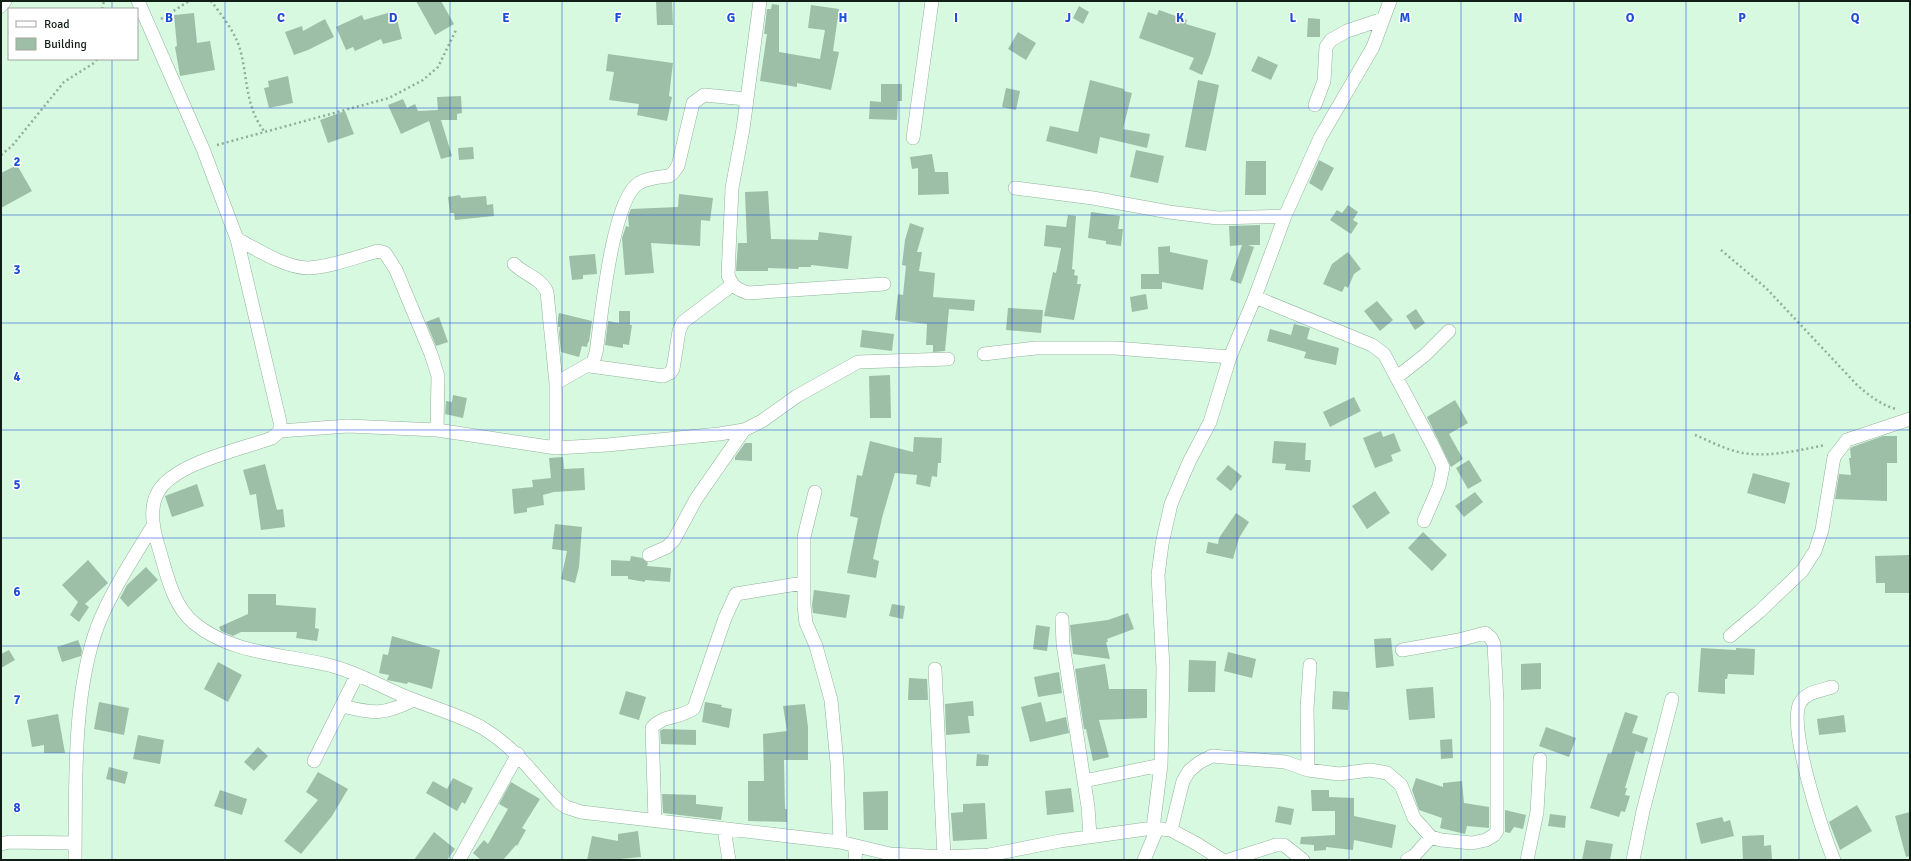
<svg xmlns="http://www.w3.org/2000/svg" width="1911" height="861" font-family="Signika,sans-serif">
<rect width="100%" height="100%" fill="#d6f9e0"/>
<path fill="#9ebfa7" d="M416,1H441L454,24L435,35Z
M656,1H672L673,25H657Z
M772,4L779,5V52L820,59L825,30L808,28L811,5L839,9L833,51L839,52L831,90L797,83V87L760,81L767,34H764L767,9H771Z
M1079,6L1089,12L1083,24L1073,18Z
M1159,10L1187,20L1186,24L1216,33L1210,55L1202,75L1189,69L1194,58L1139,38L1148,12L1157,15Z
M391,12L394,20L397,19L402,39L383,44L381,39L355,51L353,47L346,50L336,27L362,15L364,20Z
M194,13L197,43L210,41L215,70L180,76L175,47L177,46L174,15Z
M1308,18L1320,19V37H1307Z
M325,19L334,37L308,50L294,55L285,32L302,26L303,31Z
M1018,32L1036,43L1026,60L1008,49Z
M608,54L673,63L669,96L672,97L667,121L637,115L639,104L609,100L614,72L606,71Z
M1258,56L1278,65L1271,80L1251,71Z
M288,76L293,103L269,108L264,88L269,87L268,81Z
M1090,80L1124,89V91L1132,93L1123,129L1150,134L1147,148L1100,137L1097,154L1046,141L1050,126L1078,132Z
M1198,80L1219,85L1206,151L1185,147Z
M881,84H902V101H898L897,120L869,119L870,101L881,102Z
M1006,88L1020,91L1016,110L1002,107Z
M461,96L462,113L457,114V120H441L452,156L441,159L429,121L401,134L388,105L403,99L407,108L415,104L418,111L438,110L437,97Z
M345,111L354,134L328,143L320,120Z
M473,147L474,159L459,160L458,148Z
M1136,150L1164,156L1158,183L1130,177Z
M932,154L935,172H948L949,194L918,195V168L912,169L910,157Z
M1319,160L1334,168L1322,191L1309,183Z
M1246,161H1266V195H1245Z
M17,165L32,191L1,208V173Z
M768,191L771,239L818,240L819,232L852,236L848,269L811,265V267H799L798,269L768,268V271H736L738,243H747L745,192Z
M679,194L713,198L710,221L701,220L700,246L651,243L654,273L625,275L622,238L626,226L629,227L628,216L631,209L678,207Z
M460,195L461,198L486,196L487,205L493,204L494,216L455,220L454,213H450L448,197Z
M1348,205L1358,212L1353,220L1358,223L1351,234L1330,220L1337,210L1342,213Z
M1091,212L1120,216L1118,229H1123L1121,246L1106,244V241L1088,238Z
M1068,215L1076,216L1072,269L1075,270L1074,275L1078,276L1077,284H1081L1074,320L1044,316L1053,272L1056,273L1061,248L1044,246L1046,225L1066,227Z
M910,223L924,228L917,252H922L919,271L935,273L933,297L975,300L974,311L949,309L945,351L933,352V345H926L927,324L895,320L898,294L903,295L906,266L902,265L905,240Z
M1260,225V245H1248L1254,247L1241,284L1230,280L1242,245L1230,246L1229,226Z
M1170,246V252L1208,260L1203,290L1162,282V289H1141V274H1159L1158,247Z
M1348,252L1361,269L1354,274L1348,288L1345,286L1342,292L1323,284L1332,264Z
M595,254L597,274L583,275V279L572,280L569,256Z
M1146,294L1148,309L1132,312L1130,297Z
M1377,301L1393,320L1380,331L1364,311Z
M1008,308L1043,310L1041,333L1006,330Z
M1416,309L1425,323L1415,330L1406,316Z
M619,311H630V325H632L629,345L623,344V348L605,345L608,321L619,323Z
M559,313L592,321L589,342H588L587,347L582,346L579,357L561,352L559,333L560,327H558V318Z
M439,317L448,342L436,346L426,322Z
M1294,324L1310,328L1307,339L1339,348L1336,365L1304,358L1306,352L1267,341L1270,329L1291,335Z
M862,330L894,334L892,351L860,347Z
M890,375L891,418H870L869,376Z
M453,395L467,398L463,418L445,414L446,401L452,402Z
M1354,397L1361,411L1330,427L1323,412Z
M1455,400L1468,423L1449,434L1463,459L1451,467L1427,417Z
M1381,431L1383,437L1394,433L1401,451L1391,455L1393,461L1375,468L1363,438Z
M1883,436H1897V463H1887V501L1835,499L1839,474L1851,475L1849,458H1851L1850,449L1852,447Z
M914,437L942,438L941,463H938L937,477L932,476L930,487L916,484L917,475L895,473L882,518L873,559L879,561L876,578L847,573L858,518L850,516L857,475L862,476L870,441L913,452Z
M1274,441L1306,443L1305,460H1311L1310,472L1285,470L1286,464L1272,463Z
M745,443H752V461L735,460V457Z
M563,457L564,469L584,468L585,490L554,492L543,495L544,505L527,508V512L514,514L512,489L533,487L532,480L551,478L549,458Z
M1469,460L1482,481L1468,489L1456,468Z
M265,464L277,510L283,509L285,527L261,530L256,494L250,495L243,470Z
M1228,465L1242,476L1231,491L1216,479Z
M1753,473L1790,483L1785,504L1747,493Z
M197,484L204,506L172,517L165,496Z
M1375,491L1390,513L1367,529L1352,506Z
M1475,492L1483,502L1464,517L1455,506Z
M1236,513L1249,522L1239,538L1233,559L1206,553L1208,542L1218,544L1219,538Z
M555,524L582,527L579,567L575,583L561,579L567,551L552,549Z
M1423,532L1447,555L1432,571L1408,548Z
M1910,555V593H1885V583H1876L1875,556Z
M631,556L642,558L648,563L647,566L671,568L670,582L645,580V582L628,579V576H611V560L630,561Z
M88,560L108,583L85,604L89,607L79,622L70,615L78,602L62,585Z
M146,567L158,580L128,607L120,598L127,585Z
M814,590L850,595L846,618L813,613L812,605Z
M248,594H276V605L316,608L315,628L319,629L317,641L296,638L297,632H241L233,636L221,631L219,627L248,614Z
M892,604L905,606L903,619L889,616Z
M1128,613L1134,629L1107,639L1108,642H1106L1110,659L1073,654L1070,625L1108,620Z
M1036,625L1050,627L1047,651L1033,649Z
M392,636L440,650L432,689L408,682L407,684L387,680L389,675L379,673L383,654L388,655Z
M1391,638L1394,666L1376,668L1374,639Z
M78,640L82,650L81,656L62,662L57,647Z
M1701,648L1736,650V648L1755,649L1754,675L1728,674L1727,679H1725V694L1698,692Z
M9,650L15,660L1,668V654Z
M1228,652L1256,659L1252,678L1224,671Z
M1189,660L1216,661L1215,692H1188Z
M218,662L242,675L228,702L204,689Z
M1541,663V689L1521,690V664Z
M1105,664L1109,689H1147V718L1099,720L1109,757L1093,761L1086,729H1084L1075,669Z
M1059,672L1062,693L1038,697L1034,677Z
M909,678L927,679L928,700H908Z
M1433,687L1435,718L1409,720L1406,689Z
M626,691L646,697L639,720L619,714Z
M1333,691L1349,692L1348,710L1332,709Z
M973,701L974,716H968L970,733L946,735L945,704Z
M99,702L129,708L124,735L94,729Z
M705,702L722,705L721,707L732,709L729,728L702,722Z
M1041,702L1046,722L1066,717L1069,733L1030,742L1021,707Z
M805,704L808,727V760H784L785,809H787V822L748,821V781H764L763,734L787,731L783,706Z
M1625,712L1638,716L1632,733L1648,738L1643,754L1636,751L1625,788H1627L1625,795L1630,796L1625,812L1621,811L1619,817L1590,808L1608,753L1611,754Z
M58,714L65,753H44V745L32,747L27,720Z
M1844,715L1846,732L1819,735L1817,719Z
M1546,727L1576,738L1569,757L1539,746Z
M663,729L696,730V745L661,744L660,731Z
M138,735L164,740L160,764L133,759Z
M1452,739L1453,758L1441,759L1440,740Z
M258,747L268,756L254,771L244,762Z
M977,754L989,755L988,766H976Z
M109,767L128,772L125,784L106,779Z
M318,772L348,789L332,816L301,854L284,841L318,800L306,792Z
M453,778L473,788L465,804L462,802L457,811L426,793L433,781L447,789Z
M1416,778L1443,787V783L1462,781L1464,803L1489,807V828L1467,826L1465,834L1440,828L1442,818L1419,810L1412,790Z
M511,782L540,799L522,828L526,830L517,846L516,845L503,860H481L473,853L484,840L488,844L508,809L499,804Z
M1071,788L1074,812L1047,815L1045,791Z
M220,790L247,799L242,815L214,806Z
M1311,790H1329V797L1354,798V816L1396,825L1392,848L1354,840L1353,850L1326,847V850L1314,851V845L1300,844L1301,837L1335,835V811H1312Z
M888,791V830H864L863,792Z
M662,794L696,795V804L723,807L721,820L663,813Z
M985,803L987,839L953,841L951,813L963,812V804Z
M1857,805L1872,831L1840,850L1829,822Z
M1278,806L1294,809L1291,825L1275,822Z
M1505,810L1526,815L1523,829L1514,827L1510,833L1505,832Z
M1910,812V856L1906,857L1895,816Z
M1550,814L1566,816L1565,828L1548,826Z
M1722,817L1724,822L1730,820L1734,836L1701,844L1696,823Z
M638,831L641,857L609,860H587L592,836L618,841V834Z
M434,832L455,849L447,860H414Z
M1764,835V846L1771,845L1772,860H1743L1742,836Z
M1586,840L1613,844L1610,860H1582Z"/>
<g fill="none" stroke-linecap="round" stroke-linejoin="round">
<defs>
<path id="minor" d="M138,1L203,149L237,239L280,422V431L272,438C242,449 174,463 158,492C149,508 153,529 158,545C166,571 172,605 194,623C230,653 280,654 324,664C352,670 378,685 404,696C430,707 457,714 481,727C515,747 534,775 560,803L566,807L581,812L840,842L890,854L944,857L989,855L1060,841L1153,828L1171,830L1197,844L1222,860
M760,1L743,129L732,188L728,275C732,286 736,289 748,293L884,284
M1,6L5,1
M1315,105L1324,81L1326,47L1331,40L1347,31L1383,19
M913,138L932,1
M1015,188L1093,198L1169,212L1218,218L1285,216
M237,239C256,249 286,268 308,268C331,267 356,257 378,251L385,253L396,270L431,354L438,376L437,430
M514,264C525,275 541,278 547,292L556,383V448
M1255,297L1372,345L1384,354L1433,446L1443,467L1439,486L1424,521
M984,354L1036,348H1115L1230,357
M590,366L663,376L670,373L673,369L679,331L683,322L732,285
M1397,377L1425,355L1449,331
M556,383L593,362L596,353C601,320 612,198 639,183C647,178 660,177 669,176L673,173L678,166L693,103L704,95L746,99
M280,431L348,426L437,430L556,448L607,445L719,434L744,430L762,421L797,396L858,362L948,359
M815,492L804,537V605L806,623L816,646L831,700L837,763L840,842
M649,555L667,547L674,540L696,499L744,430
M1062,619L1063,644L1088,807L1090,836
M1730,636L1760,611L1802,571L1815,551L1822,530L1834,457L1847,440L1910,419
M935,669L944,857
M1832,687C1820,691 1806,692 1800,703C1787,725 1823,835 1834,860
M342,706C375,714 383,715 414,700
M314,761L357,675
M1308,770L1307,708L1310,665
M1084,781L1161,765
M655,820L652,728C663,714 681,719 694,708L725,618L736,594L803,583
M1153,828L1161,765L1162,721L1163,668L1158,575L1162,544L1171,504L1189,462L1210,422L1230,357L1255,297L1285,216L1320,138L1373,47L1390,1
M724,829L729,860
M1171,830L1183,781L1189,771L1200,762L1212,756L1285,762L1308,770L1339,774L1370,770L1387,773L1401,785L1414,818L1431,837L1441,840L1472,843L1486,840L1494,835L1497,831V702L1494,644L1491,638L1485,633L1459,640L1402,650
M1,844L9,842L75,843
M75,860C76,787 72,694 98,625C112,590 133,559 152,527
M459,860L518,754
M855,860L856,846
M1144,860L1157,829
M1229,860L1276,845H1284L1303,860
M1407,860L1414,856L1431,837
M1527,860L1537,812L1540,759
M1633,860L1643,811L1672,699"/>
</defs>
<use href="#minor" stroke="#92b39c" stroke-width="14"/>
<path stroke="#92ad9a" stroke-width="2.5" stroke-dasharray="2 3" stroke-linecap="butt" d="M211,1C221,14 236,34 240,49C248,78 245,106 264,131
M102,9L104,1
M161,19L189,1
M217,145L389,98L423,80L438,67L456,30
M1,155L12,146L64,82L94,63L97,59
M1721,250L1766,288L1858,386C1870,396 1881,405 1896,409
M1695,435C1712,442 1732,453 1751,454C1775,456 1801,450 1825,445"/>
<use href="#minor" stroke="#fff" stroke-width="13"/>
</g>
<path fill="none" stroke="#1d4ed8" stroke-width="1" stroke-opacity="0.55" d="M112,1V9M225,1V860M337,1V860M450,1V860M562,1V860M674,1V860M787,1V860M899,1V860M1012,1V860M1124,1V860M1237,1V860M1349,1V860M1461,1V860M1574,1V860M1686,1V860M1799,1V860M112,59V860M1,108H1910M1,215H1910M1,323H1910M1,430H1910M1,538H1910M1,646H1910M1,753H1910"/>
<g font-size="13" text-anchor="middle" font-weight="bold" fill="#1d4ed8" stroke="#fff" stroke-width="3" stroke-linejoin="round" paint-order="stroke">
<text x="169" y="22">B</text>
<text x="281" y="22">C</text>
<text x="393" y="22">D</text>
<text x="506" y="22">E</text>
<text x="618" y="22">F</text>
<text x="731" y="22">G</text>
<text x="843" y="22">H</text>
<text x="956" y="22">I</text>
<text x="1068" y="22">J</text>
<text x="1180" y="22">K</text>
<text x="1293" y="22">L</text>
<text x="1405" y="22">M</text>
<text x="1518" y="22">N</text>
<text x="1630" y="22">O</text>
<text x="1742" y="22">P</text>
<text x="1855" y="22">Q</text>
<text x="17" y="166">2</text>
<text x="17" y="274">3</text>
<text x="17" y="381">4</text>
<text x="17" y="489">5</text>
<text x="17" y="596">6</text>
<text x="17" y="704">7</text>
<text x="17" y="812">8</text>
</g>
<rect width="1911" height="861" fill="none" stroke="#121f16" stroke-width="4"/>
<rect x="8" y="8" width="130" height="52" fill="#ffffff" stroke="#a0a5a2"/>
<rect x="16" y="21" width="20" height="6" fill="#ffffff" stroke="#a0a5a2"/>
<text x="44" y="28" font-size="12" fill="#121f16">Road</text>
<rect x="16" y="38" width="20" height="12" fill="#9ebfa7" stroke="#a0a5a2"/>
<text x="44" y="48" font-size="12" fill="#121f16">Building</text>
</svg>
